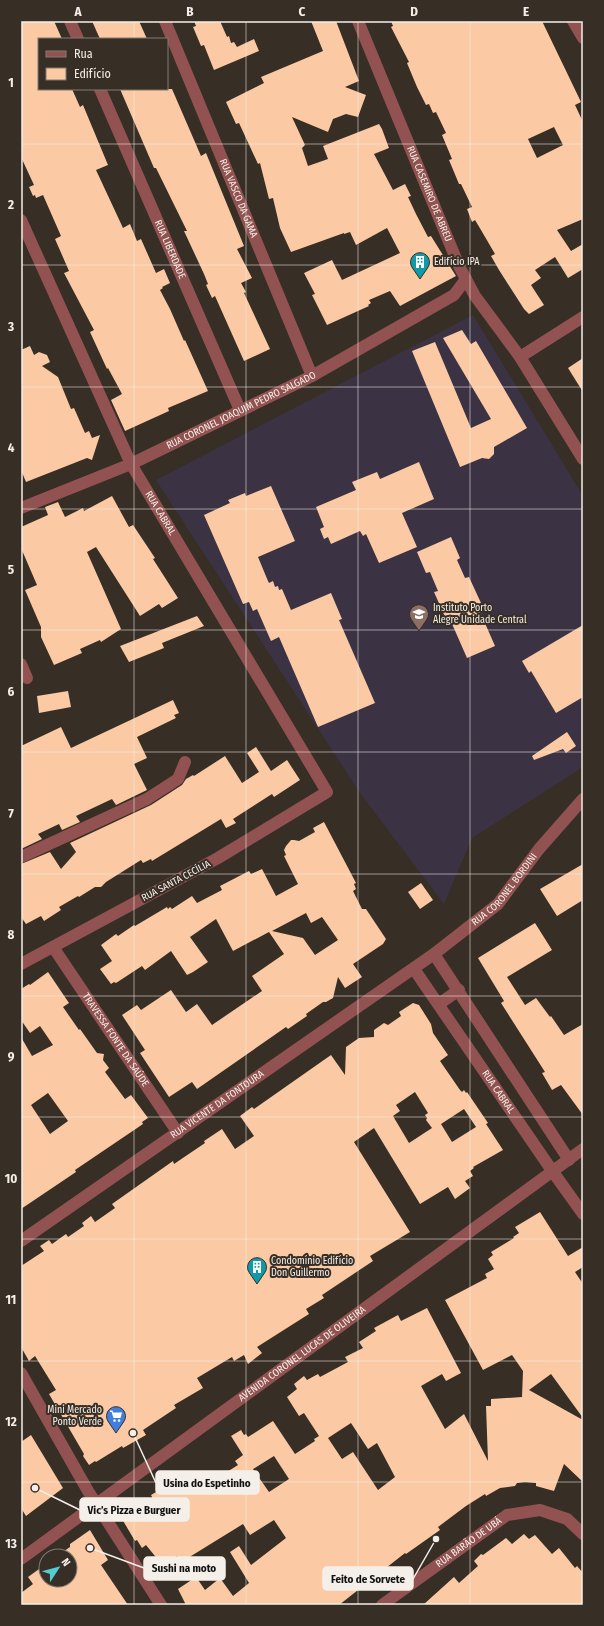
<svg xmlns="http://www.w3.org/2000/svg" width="604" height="1626" font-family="'Fira Sans Condensed',sans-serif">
<rect width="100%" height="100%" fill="#372e25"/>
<path fill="#3b3344" d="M473,315L583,496V767L472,838L444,904L360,793L156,480Z"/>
<path fill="#fbc9a3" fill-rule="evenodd" d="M21,21H54L62,39H39V89H72L80,107L83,105L108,165L96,170L123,228L130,224L137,241L141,239L156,273L164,269L170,283L162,287L163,288L160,290L170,309L184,341L185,340L208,391L168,408L169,411L125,431L111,400L122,394L108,368L107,369L90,332L94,330L64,273L69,271L55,239L61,236L43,195L36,198L35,195L33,196L29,187L34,185L21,157Z
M92,21H139L147,39H100Z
M194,21H220L227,37L229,36L231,43L234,42L237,47L254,39L259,51L214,70L204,45L201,46L193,27L196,26Z
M311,21H336L359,81L345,87L366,95L358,117L346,114L333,119L328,132L292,117L305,145L302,148L308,166L328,159L323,146L379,124L382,129L389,148L374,154L393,190L405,184L411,196L408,197L416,214L428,237L431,236L456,276L400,306L390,291L369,300L371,303L368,305L369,306L327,325L312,295L315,294L304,273L332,260L342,280L400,253L387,228L356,245L350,232L344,234V233L291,252L280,228L273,198L269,199L260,163L258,164L239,123L236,124L226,102L264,83L261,77L323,51Z
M391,21H542L581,102L575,105L583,122V219L557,230L571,251L583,244V269L568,278L555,257L535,270L541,278L531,285L544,305L529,314L524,309L499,270L491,256L495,254L481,230L475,220L472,222L467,209L472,207L461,184H459L449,160L452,159L442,135L446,133L436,112L433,113L429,104L426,105L417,87L407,63L409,62L391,27L393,26ZM554,127L563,145L537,158L528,139Z
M120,89H172L201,156L206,153L244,246L237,249L252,278L241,283L246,292L244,293L270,349L244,361L215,296L212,298L206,285L208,284L204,274L184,231H187L156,168H154Z
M462,330L471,344L476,341L527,428L494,447V454L489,459L482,458L460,467L412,351L435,342L471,428L491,419L443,338Z
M30,346L34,355L39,352L47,355L50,362L42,366L58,377L71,409L74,408L85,433L89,431L92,438L100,435L92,460L87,458L26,482L21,470V350Z
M583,358V392L568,368Z
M419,462L434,499L402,513L417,547L379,563L366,534L363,536L360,531L331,544L328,537L324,539L320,529L324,527L316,507L356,490L352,482L377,472L380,479Z
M271,486L295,541L258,557L268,581L269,583L273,581L275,587L278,586L279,590L282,589L291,610L331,593L342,619L339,620L375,703L318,727L279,637L271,641L257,609L253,611L249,602L243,604L204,515L230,503L228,500L245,493L246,496Z
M112,496L129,527L133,525L155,558L153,559L178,598L162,608L159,604L140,616L96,547L87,552L121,629L101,642L100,640L80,649L82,653L54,665L41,637V627L25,590L37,585L21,548V527L48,515L45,507L58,502L65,517L83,508L84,511Z
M451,537L460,558L457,560L465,578L469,577L481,603L477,605L495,646L467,658L449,617L446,619L434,592L438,591L430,572L426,573L417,552Z
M197,616L204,626L162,643L164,648L129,662L120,646Z
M583,625V697L556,713L531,671L529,673L522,661Z
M68,691L71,707L39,713L37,696Z
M173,700L179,713L174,715L176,718L137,737L147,758L134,764L147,790L116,805L112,799L76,816L80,822L62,830L59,824L38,834L42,839L21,849V746L61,727L71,748Z
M567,732L576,746L566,753L563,749L534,760L532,756Z
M256,747L271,771L287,760L300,780L274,797L272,794L233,819L236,823L226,828L221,819L152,861L151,859L143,863L141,860L106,882L101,887H95L79,897L78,896L59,907L61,910L44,921L41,916L26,924L21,917V864L50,852L61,869L76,852L70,843L151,805L182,785L186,779L193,775L194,776L225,756L242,783L259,772L247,753Z
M324,822L356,883L354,884L356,889L353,891L362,909H366L386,939L383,944L353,964L362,977L345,988L338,977L333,998L326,1002H323L306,1014L307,1016L288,1029L286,1027L197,1089L192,1082L169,1097L140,1053L145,1050L122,1015L137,1005L141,1010L171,990L186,1012L197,1004L212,1025L262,991L252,976L284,954L269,932L233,951L216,919L190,937L208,962L193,972L187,975L171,951L145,970L142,966L116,983L114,982L111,984L100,969L112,961L101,945L116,934L118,936L134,925L135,926L167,907L168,909L170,907L172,909L192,896L197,903L222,890L220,886L249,871L251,874L262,869L276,896L298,884L284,856L286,855L284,850L286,846L291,840H294L299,841L315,832L313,828ZM306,913L311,923L322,917L338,940L315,955L303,938L272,931Z
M583,864V900L557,916L540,889Z
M421,883L433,900L420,909L408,892Z
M535,923L552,950L507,977L525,1005L536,998L550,1017L551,1016L564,1035L583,1024V1115L561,1085L552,1090L542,1073L545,1072L501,1003L504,1001L478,958Z
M48,972L69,1003L63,1007L79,1030L80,1029L97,1053L104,1054L103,1060L109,1068L105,1072L125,1099L131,1095L148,1118L142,1122L143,1124L75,1170L76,1172L21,1209V1037L32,1056L53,1045L40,1026L30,1033L21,1020V989L29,984L30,985ZM48,1093L68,1121L50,1134L31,1105Z
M413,1003L419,1005L431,1024L433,1033L448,1055L440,1061L460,1090L462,1092L464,1090L466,1093L467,1092L488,1123L486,1124L503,1150L473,1167L474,1168L470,1171L473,1176L465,1181L470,1188L455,1199L448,1187L420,1204L374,1128L354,1142L410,1232L370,1256L373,1261L322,1295L324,1298L306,1309L309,1314L257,1347L262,1353L248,1364L244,1355L234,1361L232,1357L197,1378L203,1388L174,1405L176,1408L143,1430L146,1435L123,1448L122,1446L96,1462L95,1461L89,1465L83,1456L84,1454L49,1394L56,1390L35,1356L29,1361L21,1347V1266L44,1251L40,1246L49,1240L52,1244L66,1234L68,1237L84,1226L82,1223L91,1216L95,1222L115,1208L112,1204L173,1161L174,1164L205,1143L204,1141L222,1129L235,1149L254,1136L240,1116L252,1107L254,1109L331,1055L345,1075L346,1047L359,1038L374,1037V1030L384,1023L388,1025L401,1016L399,1012ZM415,1092L428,1113L425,1115L427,1118L426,1120L432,1128L409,1143L393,1116L400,1111L396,1105ZM464,1109L476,1127L452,1142L441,1124Z
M540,1212L568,1256L583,1247V1267L575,1272L583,1284V1418L551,1374L529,1390L583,1420V1482L564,1464L554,1491L536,1486V1483L525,1482L517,1483L515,1486L500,1488L486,1496L485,1494L466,1506L438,1527L440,1530L406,1554L405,1553L339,1605H186L178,1589L196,1577L205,1590L220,1578L233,1596L249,1583L230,1552L239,1546L251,1565L286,1538L274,1520L250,1535L243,1524L183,1561H180L177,1556L163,1566L146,1545L142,1548L137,1540L135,1541L122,1519L153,1499L151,1495L181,1477L192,1494L238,1465L235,1461L243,1455L231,1436L241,1430L244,1435L246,1434L248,1437L273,1421L295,1454L315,1441L314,1439L319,1436L304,1413L299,1416L287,1397L297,1389L294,1384L304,1376L307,1380L318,1374L320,1377L348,1362L345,1357L363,1348L359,1342L376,1331L374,1328L398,1315L401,1321L427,1308L461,1373L446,1381L442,1374L421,1386L445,1429L464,1414L488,1461L486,1406H491V1399L522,1397L523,1371L512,1355L483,1370L445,1300L487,1278L485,1274L494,1269L488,1259L493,1255L491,1252L514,1238L513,1237L519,1233L515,1227ZM351,1423L368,1449L377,1443L395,1477L378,1490L353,1452L342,1459L328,1438ZM274,1456L289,1479L269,1492L253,1469Z
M31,1435L63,1488L26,1516L21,1508V1442Z
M90,1530L108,1560L101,1565L128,1605H21V1593L33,1584L28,1577L46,1564V1580H70V1556H57L70,1547V1544Z
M524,1534L529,1539L535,1535L552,1554L559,1548L575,1568L577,1566L583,1573V1605H423L454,1577L459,1583L478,1566L474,1561L481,1554L483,1555L506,1538L512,1544Z"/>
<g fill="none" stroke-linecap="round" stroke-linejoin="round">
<g stroke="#915251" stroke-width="12">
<path d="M70,21L78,39"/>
<path id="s1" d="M165,21L312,376"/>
<path id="s2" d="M358,21L459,266L475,296L520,357L583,459"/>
<path d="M573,21L583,38"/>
<path id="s3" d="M100,89L240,410"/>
<path id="s4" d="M21,220L131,464L327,792L218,858L21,964"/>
<path d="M520,357L583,317"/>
<path id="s5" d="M21,508L131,464L312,376L454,295L466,279"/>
<path d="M21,664L27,678"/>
<path d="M21,857L147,799L178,779L185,762"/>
<path id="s6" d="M53,947L178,1133"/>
<path d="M434,954L569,1160"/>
<path id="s7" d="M414,969L553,1172L583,1214"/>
<path d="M439,1004L459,990"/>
<path id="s8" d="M21,1241L434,954L498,904L539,849L583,799"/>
<path d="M21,1373L88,1491L161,1605"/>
<path id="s9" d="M21,1559L583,1149"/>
<path id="s10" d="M382,1605L507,1515L540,1510L567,1519L583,1534"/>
</g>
</g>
<path fill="none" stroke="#f5efe9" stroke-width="1" stroke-opacity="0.55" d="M134,21V39M246,21V1605M358,21V1605M470,21V1605M134,89V1605M21,144H583M21,265H583M21,387H583M21,509H583M21,630H583M21,752H583M21,874H583M21,996H583M21,1117H583M21,1239H583M21,1361H583M21,1482H583"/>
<defs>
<symbol id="building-pin" viewBox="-11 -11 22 30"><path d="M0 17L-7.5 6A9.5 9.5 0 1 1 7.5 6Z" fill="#0f9aa8" stroke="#372e25"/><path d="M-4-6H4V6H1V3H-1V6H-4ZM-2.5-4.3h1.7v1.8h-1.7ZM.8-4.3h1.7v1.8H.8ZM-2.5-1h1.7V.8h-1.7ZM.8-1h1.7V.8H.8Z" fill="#fff"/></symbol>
<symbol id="university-pin" viewBox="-11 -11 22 30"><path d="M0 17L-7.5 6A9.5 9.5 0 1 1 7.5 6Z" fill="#8d6e63" stroke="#372e25"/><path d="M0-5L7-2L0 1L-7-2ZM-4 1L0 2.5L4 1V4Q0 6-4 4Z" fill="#fff"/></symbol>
<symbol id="supermarket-pin" viewBox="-11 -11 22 30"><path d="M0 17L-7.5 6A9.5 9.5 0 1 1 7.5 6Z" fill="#3f7fe0" stroke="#372e25"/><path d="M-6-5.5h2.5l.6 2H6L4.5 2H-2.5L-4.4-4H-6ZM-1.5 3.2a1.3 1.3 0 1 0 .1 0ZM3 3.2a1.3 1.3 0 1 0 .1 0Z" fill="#fff"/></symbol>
</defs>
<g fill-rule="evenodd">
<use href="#building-pin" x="409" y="251" width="22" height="30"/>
<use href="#university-pin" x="408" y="603" width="22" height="30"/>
<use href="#building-pin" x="246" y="1256" width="22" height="30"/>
<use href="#supermarket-pin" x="105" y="1405" width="22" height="30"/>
</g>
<g text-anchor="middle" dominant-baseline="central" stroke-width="4" stroke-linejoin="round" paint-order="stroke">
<g font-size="10" fill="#f5efe9" stroke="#372e25">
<text stroke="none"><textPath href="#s2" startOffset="187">RUA CASEMIRO DE ABREU</textPath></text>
<text stroke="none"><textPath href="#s1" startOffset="192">RUA VASCO DA GAMA</textPath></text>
<text stroke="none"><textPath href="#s3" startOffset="175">RUA LIBERDADE</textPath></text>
<text stroke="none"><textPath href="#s5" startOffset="241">RUA CORONEL JOAQUIM PEDRO SALGADO</textPath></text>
<text stroke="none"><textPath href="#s4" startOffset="325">RUA CABRAL</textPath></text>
<text transform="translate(176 881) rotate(-28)">RUA SANTA CECÍLIA</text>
<text stroke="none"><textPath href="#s8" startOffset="599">RUA CORONEL BORDINI</textPath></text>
<text stroke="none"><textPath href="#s6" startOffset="112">TRAVESSA FONTE DA SAÚDE</textPath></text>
<text stroke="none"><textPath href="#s7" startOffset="149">RUA CABRAL</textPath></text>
<text stroke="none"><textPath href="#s8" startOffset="239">RUA VICENTE DA FONTOURA</textPath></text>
<text stroke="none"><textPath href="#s9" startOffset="348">AVENIDA CORONEL LUCAS DE OLIVEIRA</textPath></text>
<text stroke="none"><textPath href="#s10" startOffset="107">RUA BARÃO DE UBÁ</textPath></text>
</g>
<g font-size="10" fill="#f5efe9" stroke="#372e25" text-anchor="start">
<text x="434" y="262">Edifício IPA</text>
<text x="433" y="608">Instituto Porto<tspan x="433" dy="12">Alegre Unidade Central</tspan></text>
<text x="271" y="1261">Condomínio Edifício<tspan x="271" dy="12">Don Guillermo</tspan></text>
<text x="102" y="1410" text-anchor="end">Mini Mercado<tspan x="102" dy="12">Ponto Verde</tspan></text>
</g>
</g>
<path fill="none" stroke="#f5efe9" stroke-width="1.5" d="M133 1433L156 1483M35 1488L80 1510M90 1548L144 1568M436 1539L413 1579"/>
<g fill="#f5efe9" stroke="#372e25" stroke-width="1.5">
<circle cx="133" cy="1433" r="4"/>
<circle cx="35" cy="1488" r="4"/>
<circle cx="90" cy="1548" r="4"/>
<circle cx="436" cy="1539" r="4"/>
</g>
<g fill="#f5efe9" stroke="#f5efe9" stroke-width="1.5">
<rect x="156" y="1471" width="103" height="23" rx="4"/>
<rect x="80" y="1498" width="109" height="23" rx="4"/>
<rect x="144" y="1557" width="81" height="23" rx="4"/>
<rect x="323" y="1567" width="90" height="23" rx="4"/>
</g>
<g font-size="11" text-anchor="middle" font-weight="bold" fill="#111">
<text x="207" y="1487">Usina do Espetinho</text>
<text x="134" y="1514">Vic’s Pizza e Burguer</text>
<text x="184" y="1572">Sushi na moto</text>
<text x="368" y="1583">Feito de Sorvete</text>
</g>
<rect width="604" height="1626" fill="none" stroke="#372e25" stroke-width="44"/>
<rect x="38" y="38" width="130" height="52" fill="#372e25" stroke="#837b73"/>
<rect x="46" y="51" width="20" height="6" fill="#915251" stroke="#837b73"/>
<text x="74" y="58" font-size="12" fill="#f5efe9">Rua</text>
<rect x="46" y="68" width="20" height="12" fill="#fbc9a3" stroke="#837b73"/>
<text x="74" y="78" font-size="12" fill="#f5efe9">Edifício</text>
<g transform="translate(58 1568) rotate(54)"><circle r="19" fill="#372e25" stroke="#837b73"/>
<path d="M0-3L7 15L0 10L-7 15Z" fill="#51ccd1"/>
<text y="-6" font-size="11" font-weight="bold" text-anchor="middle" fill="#f5efe9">N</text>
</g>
<rect x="22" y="22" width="560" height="1582" fill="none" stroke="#f5efe9" stroke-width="1.5"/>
<g font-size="13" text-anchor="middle" font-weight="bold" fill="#f5efe9">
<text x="78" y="16">A</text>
<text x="190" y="16">B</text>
<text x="302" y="16">C</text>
<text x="414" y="16">D</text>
<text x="526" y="16">E</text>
<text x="11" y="87">1</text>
<text x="11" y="209">2</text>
<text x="11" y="331">3</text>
<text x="11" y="452">4</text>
<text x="11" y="574">5</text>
<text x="11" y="696">6</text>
<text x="11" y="818">7</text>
<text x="11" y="939">8</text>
<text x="11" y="1061">9</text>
<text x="11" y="1183">10</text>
<text x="11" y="1304">11</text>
<text x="11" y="1426">12</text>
<text x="11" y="1548">13</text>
</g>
</svg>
